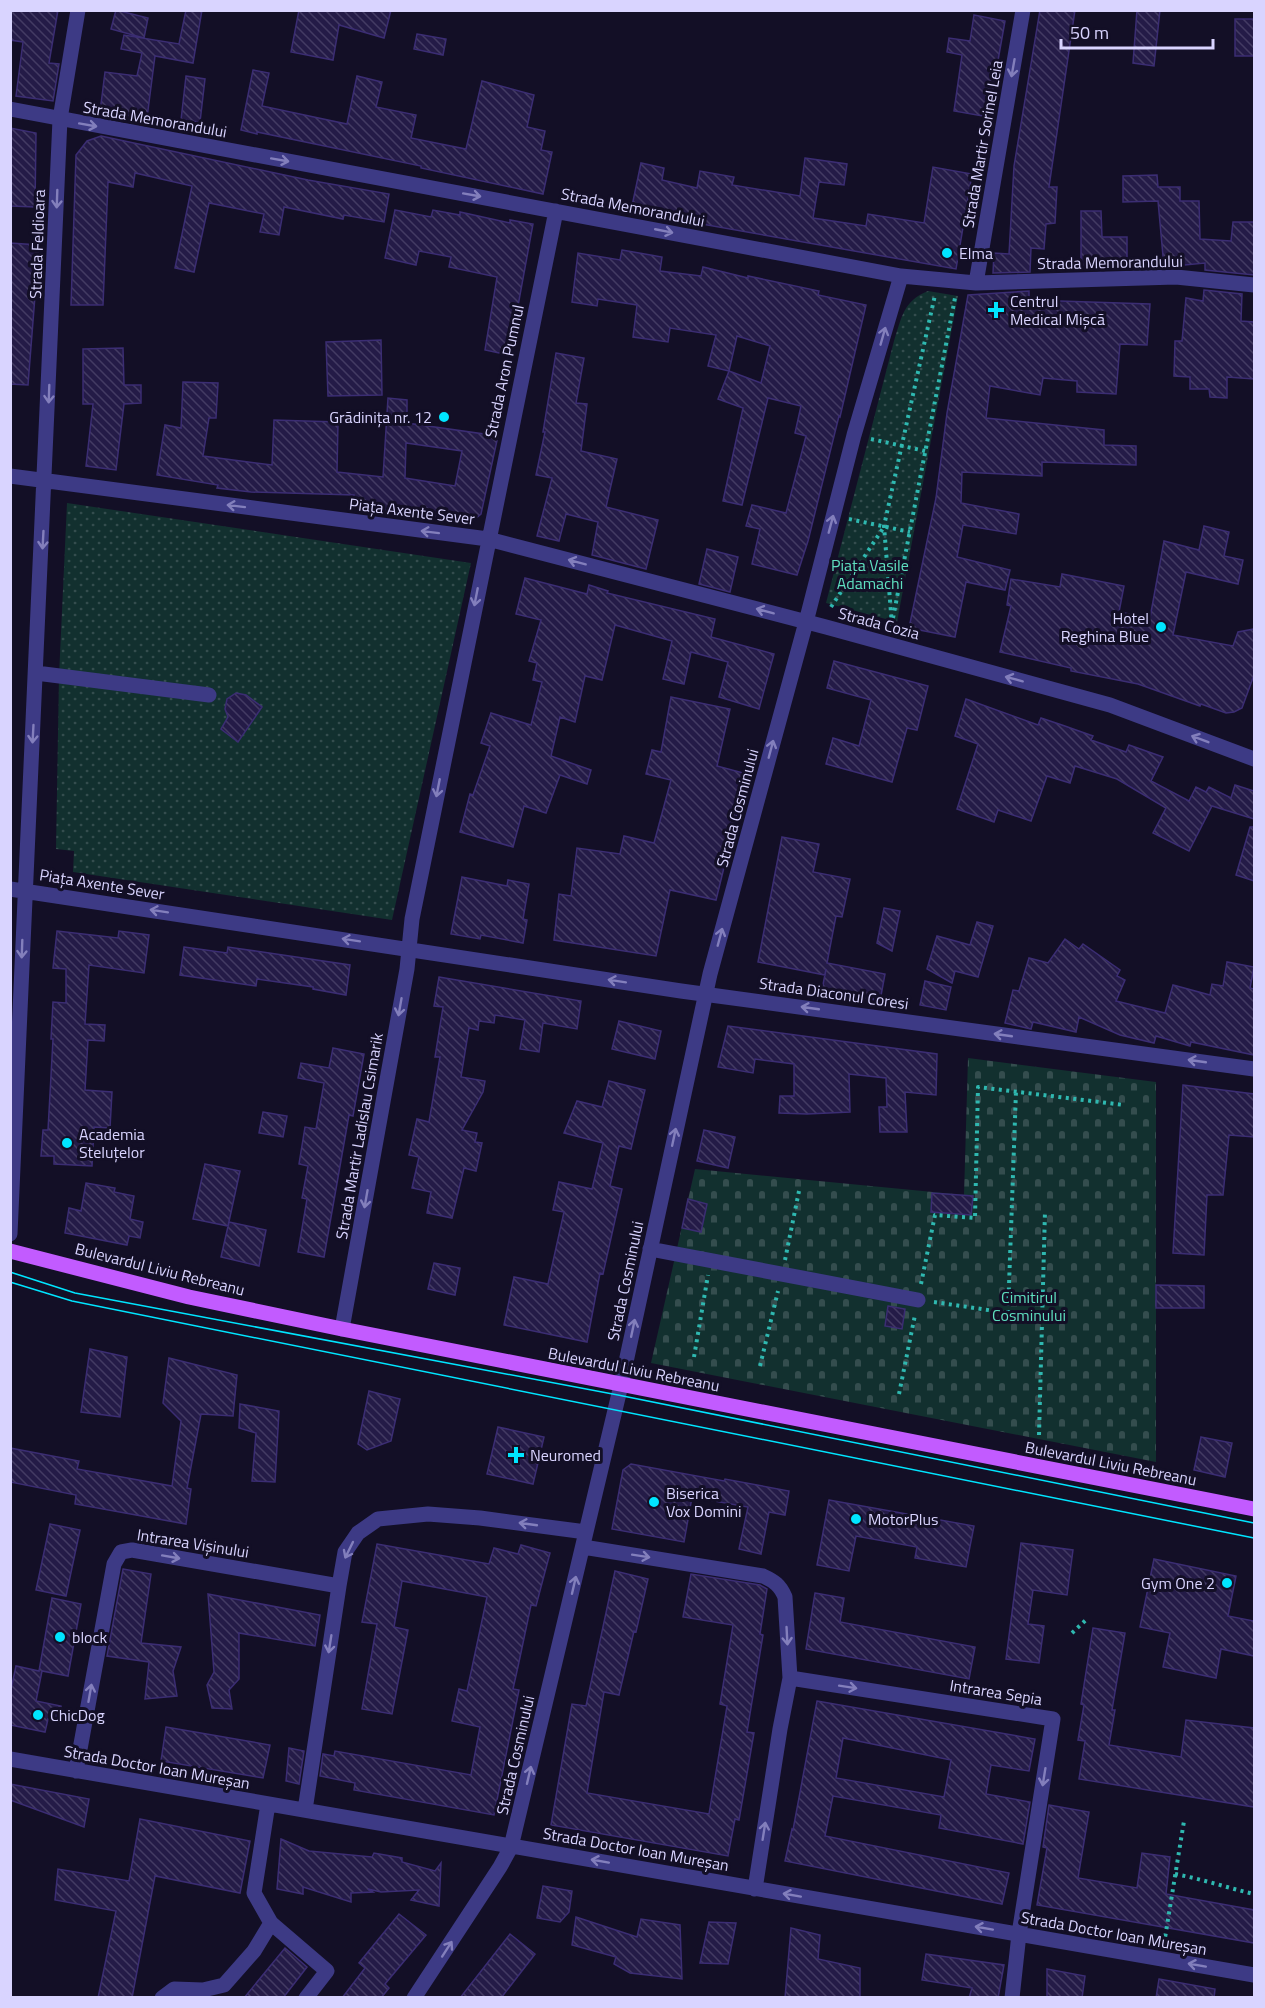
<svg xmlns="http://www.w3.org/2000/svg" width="1265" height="2008" font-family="'Titillium Web',sans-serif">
<defs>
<pattern id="cemetery-stones" width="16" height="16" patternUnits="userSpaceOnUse" patternTransform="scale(1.5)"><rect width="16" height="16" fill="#12302f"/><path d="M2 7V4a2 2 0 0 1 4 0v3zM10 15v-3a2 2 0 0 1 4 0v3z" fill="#344d4e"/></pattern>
<pattern id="park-dots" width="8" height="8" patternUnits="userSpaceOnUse" patternTransform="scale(1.5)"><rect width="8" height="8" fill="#12302f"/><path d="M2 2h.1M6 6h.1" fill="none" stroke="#344d4e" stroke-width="1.8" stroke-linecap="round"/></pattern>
<pattern id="building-back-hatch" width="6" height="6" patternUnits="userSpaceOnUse" patternTransform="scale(1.5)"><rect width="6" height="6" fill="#241b47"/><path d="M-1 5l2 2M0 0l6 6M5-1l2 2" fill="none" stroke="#433b63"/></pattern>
</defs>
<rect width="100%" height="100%" fill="#130f26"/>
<path fill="url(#cemetery-stones)" d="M968,1058L1156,1082V1462L651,1363L695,1169L964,1195Z"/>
<path fill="url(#park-dots)" d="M928,291L958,296L897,622L826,603L894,341C902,317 903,301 928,291Z
M67,503L471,563L392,920L73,872L74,851L56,849L59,676Z"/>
<path fill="url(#building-back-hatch)" stroke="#3b2d73" stroke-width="1.5" fill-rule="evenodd" d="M10,10H58L49,63L59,64L53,101L16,96L23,42L10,40Z
M116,10L148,18L144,38L111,29Z
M186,10H202L193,63L155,56L147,118L100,112L105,72L137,76L142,53L121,49L124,35L179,44Z
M299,10H391L384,38L339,25L333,60L291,52Z
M1040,10H1075L1049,187H1057L1055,223L1046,224L1044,249L1031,248L1030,272L993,273L994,253L1009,254L1014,166Z
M1137,10H1160L1154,66L1133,63Z
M974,15L1005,21L988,117L954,111L962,55L947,52L949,38L970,41Z
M1235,19H1254V56H1235Z
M417,34L446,39L443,55L414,49Z
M253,70L269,73L262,106L347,124L357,76L382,82L376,107L416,115L411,138L466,149L482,81L534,95L527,127L545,131L541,150L552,152L543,194L421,168V166L257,132V134L241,130Z
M186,76L205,79L200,122L181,120Z
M10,128L36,133L35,207L11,206Z
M101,136L308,180L389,194L384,222L344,215L343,219L284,207L279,235L260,232L264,214L209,203L194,272L175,268L192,186L135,173L133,187L108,182L103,305H71L76,155L87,141Z
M805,158L847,164L844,185L819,182L813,218L866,226L868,214L924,223L933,167L972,174L956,269L690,222L691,219L632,206L641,163L664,168L662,180L697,188L700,171L734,177L732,185L800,196Z
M1157,175L1158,187H1180V201H1199L1200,239L1231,241L1233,222H1254V275L1205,270V263L1164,267L1158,201L1123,202V176Z
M395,210L431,217L433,210L460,215V212L510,223V220L533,224L509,355L485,350L497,277L449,267L451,257L419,251L416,265L385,258Z
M1081,211H1101L1102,237H1127V266H1081Z
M10,243L39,245L28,385L10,384Z
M622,250L662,257L660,271L701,276L703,267L748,278V276L819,291L818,295L866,305L840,417L839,416L808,541L797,575L752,564L760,529L746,526L752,505L786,513L806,436L795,433L801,406L768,398L742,505L723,501L743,408L718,399L729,371L708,366L716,335L670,328L668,342L633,337L637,305L598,299L597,306L572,302L578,253L620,260ZM737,336L770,346L761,383L729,371Z
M1204,290L1242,294L1241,321L1254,322V379L1227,377V398L1210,397L1209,389H1190V377L1174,376L1175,341H1182L1186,298L1203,301Z
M1029,291V300L1150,304L1147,345L1120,344L1116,394L1077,392V381L1043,378L1040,395L990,386L986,418L1104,430V445L1136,446V465L1042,462V476L962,472L961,503L1019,514L1016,534L963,525L957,557L1010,570L1005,590L966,582L955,637L909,628L936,498L947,413L968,295Z
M381,340L382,395L328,396L326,342Z
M123,348L124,385H141V403L124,404L116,470L86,466L93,404H83V349Z
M556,353L584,358L576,403L587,404L581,451L617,459L606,507L658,520L646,569L592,555L598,522L566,514L559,541L537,536L552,478L536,475L545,432H543Z
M183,382L218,383L216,418H209L203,456L272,465L274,420L338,422L337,472L383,477L388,398L407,400V423L498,436L481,514L470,523L353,505L354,495L251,492L217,488L218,485L157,475L165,425L181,428ZM406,443L462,451L455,486L405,478Z
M1204,526L1229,532L1224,556L1243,560L1238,584L1186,572L1173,635L1233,646L1238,632L1254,629V675L1242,708L1234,712L1226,713L1201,704L1200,706L1138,684L1071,671V668L1000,652L1011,606L1007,605L1011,579L1060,587L1062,574L1124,586L1119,612L1150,618L1164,541L1199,550Z
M707,549L738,557L730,592L699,584Z
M525,578L587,594L589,585L608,591L607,593L715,619L711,637L774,654L759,709L719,697L728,662L691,652L684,684L663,679L672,641L615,625L602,680L585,676L575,722L560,717L551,756L591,770L587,784L560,775L546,813L524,806L513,847L460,832L470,794L473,795L490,746L481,743L491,713L531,725L542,682L533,680L537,663L529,661L541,620L516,614Z
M834,661L928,686L917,730L907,728L892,782L826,764L833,738L859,746L871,700L827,688Z
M236,693L246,695L262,707L238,742L221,729L228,717L225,709L227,699Z
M671,697L730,709L717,766L747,774L716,900L670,890L656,956L554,940L559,894L571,896L577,848L620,854L624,836L654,843L671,780L646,774L652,750L661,752Z
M966,699L1038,725L1041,718L1062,725L1093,736L1091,740L1126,752L1129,745L1163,757L1151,781L1189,801L1196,787L1206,792L1209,787L1231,798L1235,785L1254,791V819L1212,806L1189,851L1153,833L1166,808L1117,779L1075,766L1070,783L1047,776L1031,821L998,810L994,822L957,809L978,744L955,736Z
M1250,827H1254V881L1236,875Z
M782,837L819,844L813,872L850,879L842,917L836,916L827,963L885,974L880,1001L822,990L826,969L825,975L758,962Z
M462,877L507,886L508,880L529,884L523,919L527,920L523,943L481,935L480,939L451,934Z
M884,908L900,911L892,951L877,943Z
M977,922L993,926L978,977L955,971L952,983L927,969L937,936L970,945Z
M57,931L118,938L119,931L149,935L144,973L89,965L85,1024L105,1025L104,1041L88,1040L85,1090L112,1092L110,1128L94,1127L92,1166L54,1164V1156H41L43,1130H48L53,1039H51L53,1002L66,1003V969L53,968Z
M1065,939L1079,949L1083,944L1120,970L1117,976L1125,980L1116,1001L1165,1013L1173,985L1210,995L1212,984L1223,986L1227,962L1254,967L1250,988L1254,989V1055L1191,1042L1190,1046L1156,1036L1154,1043L1120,1035L1079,1017L1076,1032L1033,1022L1031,1029L1005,1023L1013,990L1019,991L1029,958L1048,963Z
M184,947L227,953L228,947L350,965L346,995L313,989V987L257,979L256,986L180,975Z
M439,977L581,1001L577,1029L543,1023L539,1052L520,1049L525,1020L495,1015L494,1023L479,1021L478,1030L469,1028L461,1077L485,1081L483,1092L462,1130L477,1133L475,1142L482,1143L476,1171L464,1168L452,1218L427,1213L431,1192L412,1188L419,1157L409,1155L417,1119L429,1122L440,1057H435L443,1007L434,1006Z
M925,981L951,987L946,1010L920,1005Z
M619,1021L661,1031L655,1059L612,1049Z
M728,1026L937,1054L936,1095L905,1092L907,1132H880L879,1107H887L886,1078L849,1074L850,1112L807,1114L779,1113L780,1096H794V1064L755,1059L753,1073L718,1067Z
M333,1048L364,1054L353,1116L349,1115L324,1257L298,1252L307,1199L302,1198L308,1166L299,1164L305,1127L316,1129L324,1083L298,1078L301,1063L329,1068Z
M609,1081L645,1090L631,1149L619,1146L610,1186L622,1189L603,1274L600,1273L587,1342L504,1325L514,1277L548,1284L564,1212L553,1210L559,1182L592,1189L603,1143L564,1133L577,1101L602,1107Z
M1183,1085L1254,1094V1137L1229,1135L1223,1195H1207L1204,1255L1173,1253Z
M263,1112L287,1116L283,1137L259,1133Z
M704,1130L735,1137L728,1168L697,1161Z
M205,1164L240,1171L228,1226L193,1219Z
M86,1183L115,1188L114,1192L134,1196L130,1219L143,1222L140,1238L129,1236L127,1245L65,1233L69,1208L81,1211Z
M932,1193L973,1196L971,1215L931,1212Z
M688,1199L707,1204L701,1232L682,1228Z
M229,1222L266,1230L259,1266L221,1257Z
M434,1263L460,1268L455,1295L428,1289Z
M1156,1285L1204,1286V1308H1156Z
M888,1306L905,1309L902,1329L885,1326Z
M90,1349L127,1357L120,1417L81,1412Z
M169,1358L237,1375L233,1416L201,1414L187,1488L191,1489L186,1524L75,1504L76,1495L10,1482V1448L79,1461L77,1469L172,1486L181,1421L163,1403Z
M369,1391L400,1399L391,1441L367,1450L358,1444Z
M240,1404L279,1411L275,1482L252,1481L256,1433L239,1428Z
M498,1427L544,1437L533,1484L487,1474Z
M1201,1437L1232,1443L1225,1477L1194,1470Z
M631,1464L724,1481L725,1479L789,1491L785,1515L769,1512L761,1554L739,1549L748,1507L692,1497L684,1542L612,1529L623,1470Z
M829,1500L974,1526L966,1567L915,1558L917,1547L856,1536L849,1571L817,1565Z
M50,1524L80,1530L66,1596L36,1590Z
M1021,1543L1073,1550L1067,1595L1033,1590L1028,1624L1044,1626L1039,1663L1006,1659Z
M377,1544L489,1564L494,1548L518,1554L521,1545L550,1553L536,1606L531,1605L519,1662L513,1689L519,1690L494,1815L354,1790L355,1783L320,1776L323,1754L334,1756L335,1751L471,1775L480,1727L452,1721L459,1689L467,1691L487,1597L402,1581L394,1627L408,1630L392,1714L362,1709L377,1624L362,1622Z
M1154,1559L1236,1576L1228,1616L1254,1621V1656L1221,1649L1216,1678L1163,1667L1170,1633L1140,1627Z
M123,1569L151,1574L141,1643L181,1647L173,1671L177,1696L145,1699L149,1662L107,1656Z
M615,1571L648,1579L636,1632L634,1631L619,1695L604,1692L587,1793L709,1814L727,1706L720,1704L733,1625L683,1617L691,1574L760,1585L767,1589L760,1634L763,1635L747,1732L754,1733L739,1820L735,1819L728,1856L551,1825L572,1704L586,1706Z
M815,1593L844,1598L840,1622L975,1647L969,1679L806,1649Z
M208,1594L320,1615L315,1646L239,1633V1679L229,1690L232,1709L212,1708L207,1685L214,1672Z
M52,1598L81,1604L68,1676L42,1671L36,1701L61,1706V1722L48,1719L45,1732L10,1725V1694L16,1666L39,1671Z
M1093,1628L1125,1633L1112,1710H1115L1109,1745L1181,1757L1186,1720L1254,1728V1807L1079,1779L1085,1741L1078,1740L1084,1705L1081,1704Z
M817,1701L1035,1739L1029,1771L991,1765L986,1794L1030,1802L1023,1844L939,1828L941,1815L833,1796L825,1836L1009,1873L1002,1904L785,1861L792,1829L793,1830ZM843,1738L951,1760L944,1797L836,1778Z
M166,1727L270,1745L263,1778L161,1761Z
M289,1748L304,1751L299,1784L286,1781Z
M10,1784L89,1799L84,1827L10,1800Z
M1049,1805L1089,1812L1078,1878L1137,1888L1142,1853L1170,1857L1166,1894L1254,1910V1943L1037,1905L1047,1848L1043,1847Z
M140,1819L250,1841L240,1893L155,1876L132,1998H98L116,1911L55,1900L58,1869L129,1881Z
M281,1839L309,1851L372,1857L374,1853L402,1858V1862L435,1871L441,1863L439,1906L411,1900L419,1890L381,1892L368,1889L373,1892L351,1893V1902L303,1887V1894L277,1889Z
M543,1886L572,1891L569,1912L560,1922L537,1918Z
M399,1914L426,1935L385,1984L389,1988L381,1998H342L365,1968L359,1963Z
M576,1917L637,1937L641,1919L680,1925L682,1979L630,1973L614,1964L616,1957L572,1945Z
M709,1922L736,1923L728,1964L700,1963Z
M791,1928L820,1935L818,1959L860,1968V1998H785Z
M510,1934L535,1954L501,1998H460Z
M285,1948L307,1967L283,1998H244Z
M926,1954L1004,1965L998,1998H969L972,1988L922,1980Z
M1047,1969L1085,1976L1082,1998H1047Z
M1159,1979L1215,1989L1214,1998H1156Z"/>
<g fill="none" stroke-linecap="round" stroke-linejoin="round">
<path stroke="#2fb8b0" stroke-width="4" stroke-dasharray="3 4.5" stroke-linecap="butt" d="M871,439L925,451
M849,519L910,532
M831,607L884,527
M893,618L955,298
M892,625L884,526L935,295
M785,1260L799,1191
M921,1284L935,1215L975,1218L978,1087L1124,1105
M934,1302L1042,1318
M1008,1313L1016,1091
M694,1357L708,1275
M760,1366L778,1291
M899,1394L915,1315
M1039,1435L1045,1211
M1072,1633L1088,1618
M1175,1874C1202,1879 1228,1888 1254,1894
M1164,1944L1184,1821"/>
<path stroke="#3d3a85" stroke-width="15" d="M10,109L901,276L976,283L1176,277L1254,285
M976,283L1023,10
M10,476L488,539L826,627L1110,705L1254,759
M36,673L209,695
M10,889L681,991L1254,1069
M10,1234L60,119L78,10
M650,1249L918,1300
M342,1329L407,969L412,919L556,211
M583,1547L763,1576C774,1581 780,1585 785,1597L790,1678L780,1729L755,1889
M790,1678L1053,1719L1019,1934L1012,1998
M10,1759L1254,1975
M76,1771L114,1564L121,1552L132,1550L339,1586
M268,1804L254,1893L271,1923L327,1971L306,1998
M305,1810L339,1586L345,1552L358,1533L378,1519L428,1514L480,1518L586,1532
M162,1998L174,1989L203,1990L224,1985L254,1951L271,1923
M414,1998L500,1867L511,1847L621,1385L710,974L806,622L854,435L901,276"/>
<path stroke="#c25bff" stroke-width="15" d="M10,1251L189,1297L342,1329L1254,1509"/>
<path stroke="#00e5ff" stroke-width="1.5" d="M10,1272L75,1293L618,1395L1254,1523
M10,1282L72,1301L1254,1538"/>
</g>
<defs><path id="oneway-shaft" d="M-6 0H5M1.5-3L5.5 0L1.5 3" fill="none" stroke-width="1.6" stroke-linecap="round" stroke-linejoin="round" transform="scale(1.5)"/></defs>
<g stroke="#837fbc">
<use href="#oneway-shaft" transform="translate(1013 68) rotate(100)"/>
<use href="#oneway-shaft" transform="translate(88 125) rotate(10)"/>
<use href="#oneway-shaft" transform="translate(280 160) rotate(10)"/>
<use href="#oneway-shaft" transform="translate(472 195) rotate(10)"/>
<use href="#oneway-shaft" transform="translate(57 199) rotate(92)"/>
<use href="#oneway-shaft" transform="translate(664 231) rotate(11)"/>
<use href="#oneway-shaft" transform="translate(883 336) rotate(-74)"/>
<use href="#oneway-shaft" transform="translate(49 394) rotate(92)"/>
<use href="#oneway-shaft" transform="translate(236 506) rotate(-173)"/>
<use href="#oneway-shaft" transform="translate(831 524) rotate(-75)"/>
<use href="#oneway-shaft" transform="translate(430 532) rotate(-173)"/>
<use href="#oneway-shaft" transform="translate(43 540) rotate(93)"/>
<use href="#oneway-shaft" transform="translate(577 562) rotate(-165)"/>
<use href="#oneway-shaft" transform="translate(476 597) rotate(101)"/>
<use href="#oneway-shaft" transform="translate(765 611) rotate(-165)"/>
<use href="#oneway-shaft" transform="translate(1014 679) rotate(-165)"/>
<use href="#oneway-shaft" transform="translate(33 734) rotate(93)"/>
<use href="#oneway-shaft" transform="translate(1200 739) rotate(-159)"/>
<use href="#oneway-shaft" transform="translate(771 749) rotate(-75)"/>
<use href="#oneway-shaft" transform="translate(438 788) rotate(101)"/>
<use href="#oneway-shaft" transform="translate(159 911) rotate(-171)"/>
<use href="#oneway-shaft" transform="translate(720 937) rotate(-75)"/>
<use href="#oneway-shaft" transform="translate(351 940) rotate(-171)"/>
<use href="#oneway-shaft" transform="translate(22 949) rotate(92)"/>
<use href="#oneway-shaft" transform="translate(617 981) rotate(-171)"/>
<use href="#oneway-shaft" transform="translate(400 1007) rotate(100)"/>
<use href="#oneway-shaft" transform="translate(810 1008) rotate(-172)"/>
<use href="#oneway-shaft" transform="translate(1003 1035) rotate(-172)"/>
<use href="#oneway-shaft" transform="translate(1197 1061) rotate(-172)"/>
<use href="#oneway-shaft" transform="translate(674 1137) rotate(-78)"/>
<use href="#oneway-shaft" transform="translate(366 1199) rotate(100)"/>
<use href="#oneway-shaft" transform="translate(633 1328) rotate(-78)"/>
<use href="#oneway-shaft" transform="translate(528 1524) rotate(-172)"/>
<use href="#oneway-shaft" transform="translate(349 1550) rotate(116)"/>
<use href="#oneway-shaft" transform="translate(641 1556) rotate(9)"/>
<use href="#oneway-shaft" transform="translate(171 1557) rotate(10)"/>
<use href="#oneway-shaft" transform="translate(574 1585) rotate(-77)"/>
<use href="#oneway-shaft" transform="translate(787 1636) rotate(87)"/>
<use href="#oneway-shaft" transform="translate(330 1644) rotate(99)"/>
<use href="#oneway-shaft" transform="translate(848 1687) rotate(9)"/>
<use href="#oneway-shaft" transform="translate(90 1693) rotate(-80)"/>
<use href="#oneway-shaft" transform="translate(529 1775) rotate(-77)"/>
<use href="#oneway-shaft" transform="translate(1044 1777) rotate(99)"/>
<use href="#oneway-shaft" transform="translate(764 1831) rotate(-81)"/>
<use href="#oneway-shaft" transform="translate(600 1861) rotate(-170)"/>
<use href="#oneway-shaft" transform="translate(792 1895) rotate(-170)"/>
<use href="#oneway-shaft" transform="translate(984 1928) rotate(-170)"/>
<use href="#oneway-shaft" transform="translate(447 1949) rotate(-57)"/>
<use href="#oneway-shaft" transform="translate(1197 1965) rotate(-170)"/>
</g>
<g fill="#00e5ff" stroke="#130f26" stroke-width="2">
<circle cx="947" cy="253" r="6"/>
<path d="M993 301h6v6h6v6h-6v6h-6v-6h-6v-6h6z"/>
<circle cx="444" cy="417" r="6"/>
<circle cx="1161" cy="627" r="6"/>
<circle cx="67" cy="1143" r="6"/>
<path d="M513 1446h6v6h6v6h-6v6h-6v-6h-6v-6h6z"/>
<circle cx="654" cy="1502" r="6"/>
<circle cx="856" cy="1519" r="6"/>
<circle cx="1227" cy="1583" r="6"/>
<circle cx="60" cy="1637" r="6"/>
<circle cx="38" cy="1715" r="6"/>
</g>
<g text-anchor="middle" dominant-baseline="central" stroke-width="6" stroke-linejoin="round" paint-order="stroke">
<g font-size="16" fill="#d9d4ff" stroke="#130f26">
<text transform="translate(155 119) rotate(10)">Strada Memorandului</text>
<text transform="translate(982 144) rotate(-80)">Strada Martir Sorinel Leia</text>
<text transform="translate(633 207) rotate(11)">Strada Memorandului</text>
<text transform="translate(37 244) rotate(-88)">Strada Feldioara</text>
<text transform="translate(1110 262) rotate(-1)">Strada Memorandului</text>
<text transform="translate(504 371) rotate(-78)">Strada Aron Pumnul</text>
<text transform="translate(412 511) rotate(7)">Piața Axente Sever</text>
<text transform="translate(879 623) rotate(15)">Strada Cozia</text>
<text transform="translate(737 808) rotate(-75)">Strada Cosminului</text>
<text transform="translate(102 884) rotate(9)">Piața Axente Sever</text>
<text transform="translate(834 993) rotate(8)">Strada Diaconul Coresi</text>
<text transform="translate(359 1136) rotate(-80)">Strada Martir Ladislau Csimarik</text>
<text transform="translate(160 1269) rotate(14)">Bulevardul Liviu Rebreanu</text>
<text transform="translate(625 1281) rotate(-78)">Strada Cosminului</text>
<text transform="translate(634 1369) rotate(11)">Bulevardul Liviu Rebreanu</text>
<text transform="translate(1111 1463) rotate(11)">Bulevardul Liviu Rebreanu</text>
<text transform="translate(193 1543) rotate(9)">Intrarea Vișinului</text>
<text transform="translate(996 1692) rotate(9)">Intrarea Sepia</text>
<text transform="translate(515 1755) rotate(-77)">Strada Cosminului</text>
<text transform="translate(157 1767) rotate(10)">Strada Doctor Ioan Mureșan</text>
<text transform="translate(636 1849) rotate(10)">Strada Doctor Ioan Mureșan</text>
<text transform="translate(1114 1933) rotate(10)">Strada Doctor Ioan Mureșan</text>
</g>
<g font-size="16" fill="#d9d4ff" stroke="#130f26" text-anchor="start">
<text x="959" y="253">Elma</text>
<text x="1010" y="301">Centrul<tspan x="1010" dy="18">Medical Mișcă</tspan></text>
<text x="432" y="417" text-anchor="end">Grădinița nr. 12</text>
<text x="1149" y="618" text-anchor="end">Hotel<tspan x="1149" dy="18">Reghina Blue</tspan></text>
<text x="79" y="1134">Academia<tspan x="79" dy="18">Steluțelor</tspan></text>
<text x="530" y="1455">Neuromed</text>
<text x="666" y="1493">Biserica<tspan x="666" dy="18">Vox Domini</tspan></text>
<text x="868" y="1519">MotorPlus</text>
<text x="1215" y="1583" text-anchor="end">Gym One 2</text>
<text x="72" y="1637">block</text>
<text x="50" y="1715">ChicDog</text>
</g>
<g font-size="16" fill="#5fe0c0" stroke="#130f26">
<text x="870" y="565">Piața Vasile<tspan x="870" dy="18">Adamachi</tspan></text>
<text x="1029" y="1297">Cimitirul<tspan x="1029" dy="18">Cosminului</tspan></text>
</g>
</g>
<rect width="1265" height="2008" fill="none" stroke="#d9d4ff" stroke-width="24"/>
<path d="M1061 39v9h152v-9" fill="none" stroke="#d9d4ff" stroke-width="3"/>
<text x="1070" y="39" font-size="18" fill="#d9d4ff" stroke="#130f26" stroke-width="4.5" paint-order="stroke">50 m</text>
</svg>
